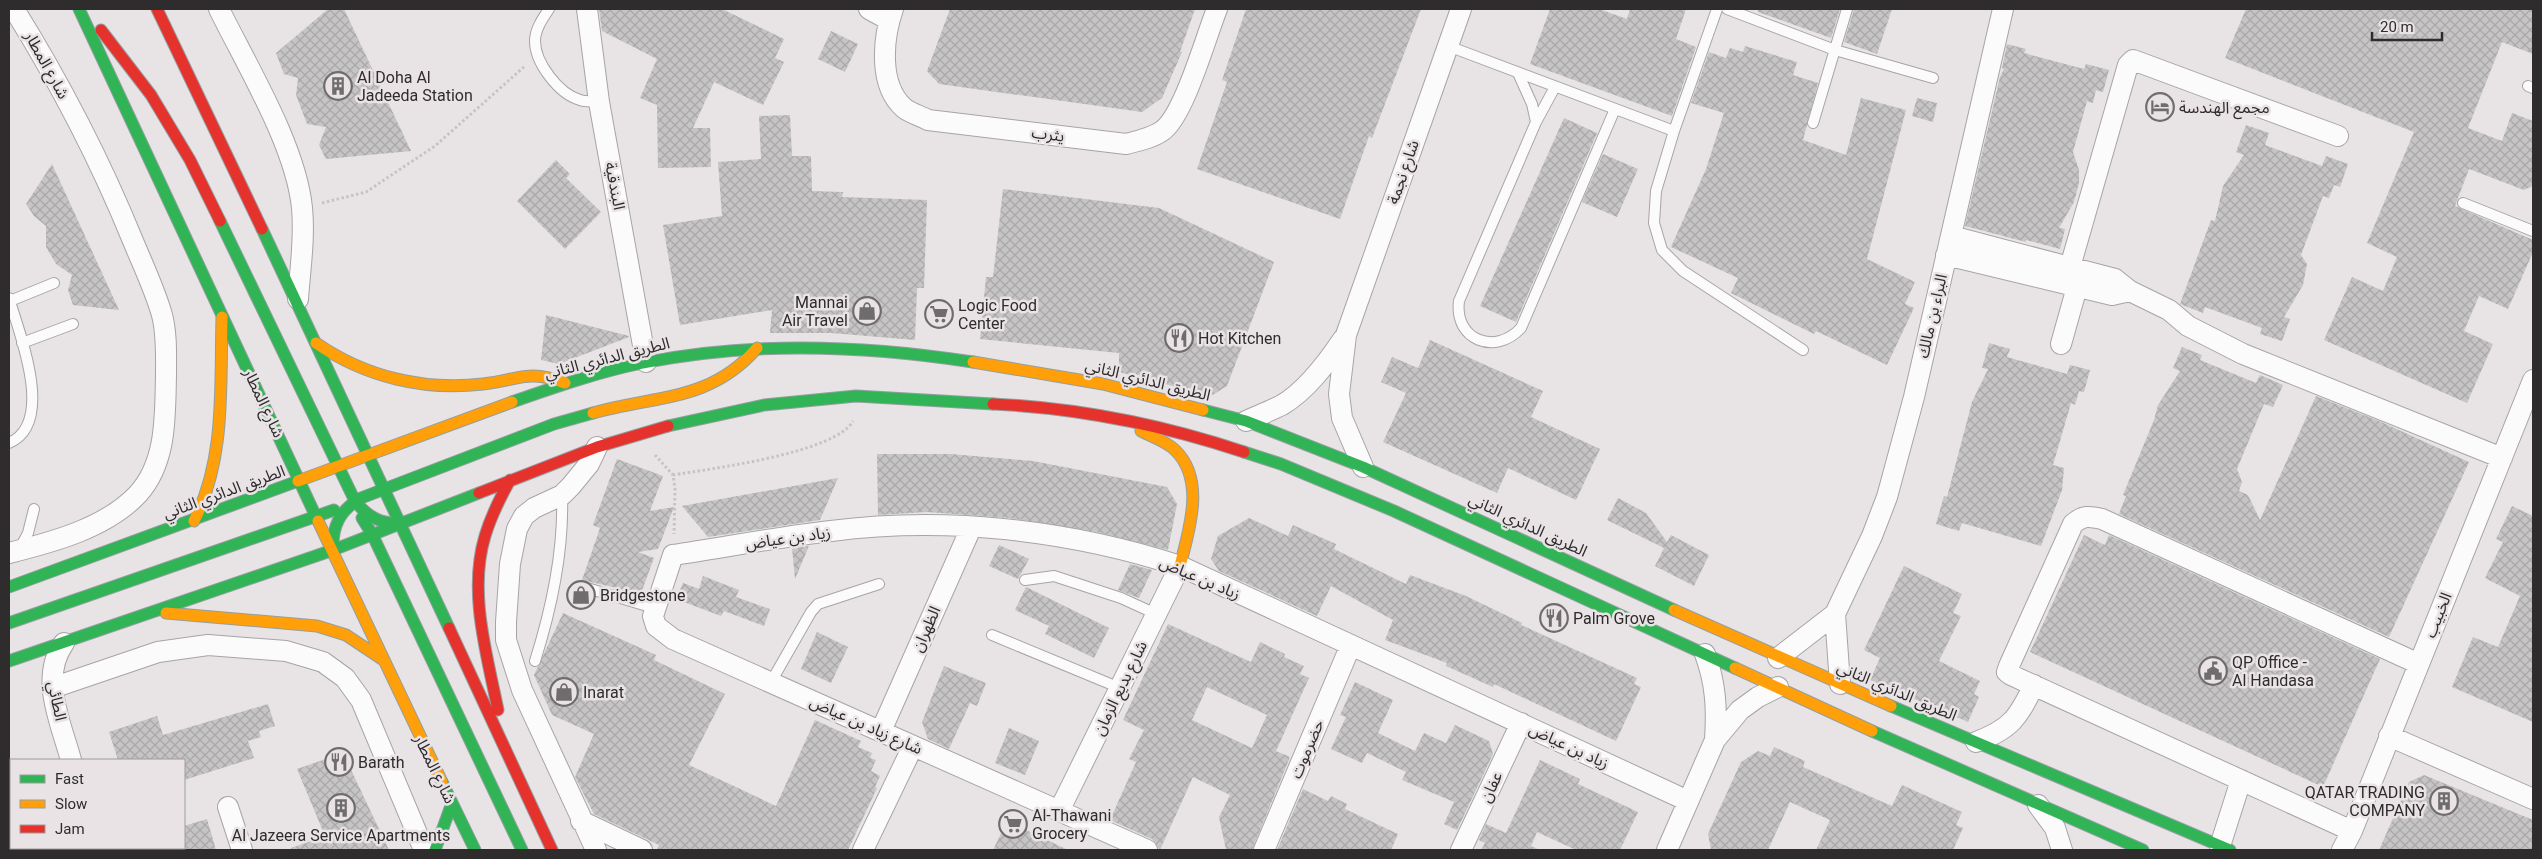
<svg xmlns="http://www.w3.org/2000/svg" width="2542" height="859" font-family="Roboto,'Noto Sans Arabic',sans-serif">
<defs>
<pattern id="building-cross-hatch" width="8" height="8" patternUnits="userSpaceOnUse" patternTransform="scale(1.25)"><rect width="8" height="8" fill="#c6c4c5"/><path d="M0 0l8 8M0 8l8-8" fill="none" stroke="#aaa9aa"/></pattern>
</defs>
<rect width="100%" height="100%" fill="#e8e4e6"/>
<path fill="url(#building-cross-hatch)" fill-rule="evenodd" d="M328,9H344L411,151L326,159L319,145L326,127L307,124L296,95L298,78L284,74L276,53Z
M599,9H722L784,39L775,58L784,62L763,105L714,82L693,128H710L711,167L658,168L657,105L640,98L657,59L602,31Z
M950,9H1195L1180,52H1182L1162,98L1142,112L939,84L927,71Z
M1246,9H1421L1372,138L1369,136L1340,219L1197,169L1227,82L1222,80Z
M1550,9H1599L1627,19L1630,9H1686L1676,39L1696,47L1672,116L1530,64Z
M1758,9H1840L1831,38L1758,12Z
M1854,9H1892L1877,54L1844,42Z
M2246,9H2533V54L2502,42L2468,128L2502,141L2512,113L2533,121V186L2524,190L2469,169L2455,206L2533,240V252L2508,309L2479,296L2464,331L2493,344L2467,403L2324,340L2352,277L2383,291L2397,257L2367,243L2414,132L2225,58Z
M831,31L858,44L845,72L818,59Z
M2007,44L2026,49L2024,53L2084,69L2086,64L2109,70L2103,92L2096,90L2093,103L2087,101L2073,152L2079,170V183L2074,202L2059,228L2065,229L2060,249L2026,240V242L1965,226L2000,77L2004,69L2002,68Z
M1745,46L1797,62L1793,75L1818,83L1803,140L1846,155L1861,98L1906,110L1867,259L1915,282L1905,304L1914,308L1887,365L1816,331L1814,334L1731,293L1738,278L1671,247L1706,169L1724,113L1691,103L1709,52L1726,58L1730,48L1743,52Z
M1917,98L1937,103L1933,122L1912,116Z
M790,115L792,156H811L812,191L843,192L842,197L927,200L924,288H917L915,340L831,333H770L772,310L680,325L663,225L722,216L718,162L761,159L759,116Z
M1564,118L1597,133L1516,322L1480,306Z
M2246,125L2269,133L2265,145L2322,166L2326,156L2348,164L2340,187L2334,185L2329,198L2323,196L2301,255L2307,264L2303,285L2284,317L2290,319L2282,341L2260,334L2262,328L2205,307L2203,313L2180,304L2211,220L2215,221L2223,186L2244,155L2236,152Z
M1603,154L1638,169L1617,217L1582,202Z
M556,160L570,174L566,178L601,212L565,249L517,201Z
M52,164L119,310L73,305L68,290L72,275L56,264L46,247V226L34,216L26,204Z
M1003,189L1159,208L1274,262L1227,386L1211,396L1119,372V353L980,339L986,277H993Z
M546,315L629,336V337L559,364L541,360Z
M1430,340L1543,391L1531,417L1600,449L1576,500L1508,468L1497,493L1383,442L1406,393L1381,382L1392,357L1418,368Z
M1989,343L2010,349L2007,357L2067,374L2070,365L2090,370L2084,392L2079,391L2075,405L2071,403L2053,465L2064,468L2062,490L2041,546L1962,523L1959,531L1936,524L1944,496L1947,497L1972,402L1988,369L1982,368Z
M2182,347L2202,355L2200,360L2256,383L2260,375L2283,385L2273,407L2264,404L2237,469L2242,482L2239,491L2248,495L2260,520L2316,396L2379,421L2469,462L2389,637L2119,514L2126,496L2123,495L2154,420L2158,405L2180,371L2173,368Z
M877,454H951L1033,461L1167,487L1177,504L1168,550L1097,532L1009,518L927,512L878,515Z
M617,459L663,476L650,511L674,507L658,549L638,552L654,558L640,596L621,589L582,580L600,528L593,525Z
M838,478L820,520L708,537L682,506Z
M1618,498L1646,513L1667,542L1671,535L1709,555L1694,586L1655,566L1664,548L1607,520Z
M2512,506L2533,516V722L2452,687L2473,637L2498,647L2520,596L2485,578L2503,542L2496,539Z
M1249,518L1288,536L1293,525L1336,544L1334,549L1406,584L1410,575L1466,596L1522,623L1521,625L1637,678L1634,684L1641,687L1616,741L1494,684L1493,687L1446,666L1447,663L1385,640L1393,620L1331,586L1317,616L1219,571L1211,559L1218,536Z
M2084,535L2105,545L2109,535L2380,659L2323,787L2030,652Z
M999,545L1029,559L1018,579L989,566Z
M809,546L795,579L792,548Z
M1130,564L1152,570L1139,598L1118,590Z
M1904,566L1962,594L1953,613L1961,616L1939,661L1980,681L1974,694L1979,697L1968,722L1870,680L1880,658L1864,650Z
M703,576L739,590L736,597L770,609L764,626L724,611L721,616L676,599L683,583L699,589Z
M1026,587L1109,628L1094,658L1045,634L1049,626L1015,610Z
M563,613L656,655L654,660L725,694L689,765L776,806L815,720L861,741L858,747L872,753L870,758L876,760L871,771L880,776L875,787L877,788L848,850H657L659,845L594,814L575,777L594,734L552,715L534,675Z
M1168,624L1251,662L1260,642L1285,654L1284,657L1304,666L1300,674L1309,678L1276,751L1290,757L1252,850H1226L1219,817L1230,795L1193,777L1160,850L1152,839L1110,820L1136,762L1129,759L1144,730L1123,720ZM1207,687L1267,715L1252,748L1192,720Z
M817,632L848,647L831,683L801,669Z
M944,666L986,683L977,706L970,703L949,749L928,739L922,722Z
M1355,682L1393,700L1378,733L1415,751L1424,733L1446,743L1455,725L1489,741L1493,754L1457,830L1444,824L1454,802L1402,780L1406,772L1367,753L1362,763L1331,749L1346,717L1340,715Z
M268,704L275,726L259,731L261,737L248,741L254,758L184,780V760H118L109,732L157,716L163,735Z
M1009,728L1039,741L1025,775L995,763Z
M1774,747L1805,761L1803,767L1892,806L1902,785L1962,812L1956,825L1963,828L1953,850H1816L1830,820L1790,802L1768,850H1711L1708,834L1741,762L1758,751L1770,756Z
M343,753L389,850H292L291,848L325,836L297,769Z
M1540,760L1580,779L1578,784L1638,812L1620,850H1576L1537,832L1531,846L1540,850H1481L1485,843L1479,840L1486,824L1506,833Z
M2424,775L2533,820V850H2379L2409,782Z
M1303,789L1328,801L1331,796L1347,804L1345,809L1398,834L1391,850H1277Z
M207,819L216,850H184V826Z
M1007,821L1068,850H993Z"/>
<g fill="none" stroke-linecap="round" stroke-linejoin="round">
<defs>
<path id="lane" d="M549,9C543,18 535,29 535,41C535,63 559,94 580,100C586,102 593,101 599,102
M1727,9L1835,50L1933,78
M1448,46L1674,131L1656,191L1654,223L1662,250L1683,271L1803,350
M1518,73L1532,104L1536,122
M2528,86L2533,88
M1555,87L1536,122L1459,301C1454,340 1495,356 1521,328L1615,109
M1813,123L1847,9
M1674,131L1717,9
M2463,203L2533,231
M9,298C19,333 56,423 9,443
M10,301L54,283
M22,343L73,324
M19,550L28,533L34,509
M1025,580L1054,576L1121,598L1156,614
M587,588L654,608
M992,635L1120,688
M535,661C552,607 564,551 562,495
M771,682L811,612L818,604L879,584"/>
<path id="street" d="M219,9C247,66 296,146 302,208C305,238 300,270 298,299
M587,9L599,102L646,362
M869,9L889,20
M893,9C883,38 878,85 904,108C910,113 921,116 928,120L1126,144C1138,141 1152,138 1162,131C1184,116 1206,36 1217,9
M1951,236L2115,279L2130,291L2169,310L2188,326L2243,354L2502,458
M1946,255L2112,295L2130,291
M2070,267L2128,65L2133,60L2338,136
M2061,344L2077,287
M1246,421C1257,416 1270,411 1282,405C1307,390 1327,363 1343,339
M1363,467L1342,418L1339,394L1346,335L1461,9
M9,553C53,542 106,528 138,494C167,462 165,416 166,375C166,356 167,334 162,315C155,290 143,265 133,241C100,160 60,83 14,9
M1835,614L1840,684
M64,643C39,678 61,723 71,760
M1705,654C1716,684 1717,709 1715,740
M1778,658L1835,614L1872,536L1887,497L1914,397L2003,9
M52,688L158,652L208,645L286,651L323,662L345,678L361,700L424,850
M881,731L971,528
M2389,736L2533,799
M1976,742C2011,729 2018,718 2034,685
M2038,805L2055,828L2062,850
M228,807L242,850
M1060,809L1180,566
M581,821L642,850
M2352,831L2011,675L2007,672L2009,666L2073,524C2083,515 2089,516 2102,519L2419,664
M2220,846L2241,780
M72,850L85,848
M596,850L522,690L506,640V622L510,564L517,529L524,516L534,508L562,495L571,486L589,464L597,447
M863,850L913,746
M1147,850L673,639L656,626L653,616L673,555C726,547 778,537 831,531C946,516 1070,530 1180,566L1688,801
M1264,850L1350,647
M1461,850L1521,723
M1667,850L1715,740L1740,710L1758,697L1778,687
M2342,850L2352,831L2533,380"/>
<path id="fast" d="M79,9L318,521
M220,221L355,501C367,516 380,524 399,523
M262,229L449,628
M512,402C555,387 598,372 642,363C751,341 864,345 973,362
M1203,410L1246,421L1363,467L1674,610
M668,426L764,405L856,396L993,404
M1244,452L1281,464L1394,511L1735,668
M362,518L372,534L522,850
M333,550C332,526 340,510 361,498L554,424L593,413
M9,587L298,481
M9,623L334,510
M9,661L333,550L479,493
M1891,706L2230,850
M1872,731L2143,850
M442,782L475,850
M435,850L452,803"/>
<path id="slow" d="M316,343C365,377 424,391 483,384C518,380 529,369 565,383
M973,362L1103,384L1203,410
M593,413C656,395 710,402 757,348
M1141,431C1152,437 1166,441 1175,450C1206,480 1189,530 1180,566
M298,481L512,402
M194,521C226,458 220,386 222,317
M318,521L442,782
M1674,610L1891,706
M166,613L317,626L346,635L382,659
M1735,668L1872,731"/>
<path id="jam" d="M157,9L262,229
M101,30L151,95L190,160L220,221
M993,404C1079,408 1163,425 1244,452
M479,493L597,447L668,426
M449,628L552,850
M498,710C487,655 468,592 485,536C491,516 500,498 510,480"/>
</defs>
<use href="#lane" stroke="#a7a4a6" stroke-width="12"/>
<use href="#street" stroke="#a7a4a6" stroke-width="22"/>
<use href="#fast" stroke="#949fa1" stroke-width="13"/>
<use href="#slow" stroke="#949fa1" stroke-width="13"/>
<use href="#jam" stroke="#949fa1" stroke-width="13"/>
<path stroke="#c5c4c5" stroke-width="3" stroke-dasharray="2.5 2.5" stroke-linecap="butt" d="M322,203L366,192L435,146L525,66
M655,455L673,475L675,489L674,534
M673,475C709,469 836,453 853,421"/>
<use href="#lane" stroke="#fcfbfb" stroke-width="10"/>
<use href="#street" stroke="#fcfbfb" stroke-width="20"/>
<use href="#fast" stroke="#30b455" stroke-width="11"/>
<use href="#slow" stroke="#ff9f0a" stroke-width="11"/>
<use href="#jam" stroke="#e5322d" stroke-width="11"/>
</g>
<defs>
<symbol id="building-ring" viewBox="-11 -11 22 22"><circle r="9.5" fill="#e9e3e6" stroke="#6f6c6e" stroke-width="1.5"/><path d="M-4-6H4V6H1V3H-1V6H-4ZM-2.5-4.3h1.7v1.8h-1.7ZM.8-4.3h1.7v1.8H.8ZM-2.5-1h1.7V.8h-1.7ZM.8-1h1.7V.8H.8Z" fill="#6f6c6e"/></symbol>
<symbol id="hotel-ring" viewBox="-11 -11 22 22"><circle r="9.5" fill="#e9e3e6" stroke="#6f6c6e" stroke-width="1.5"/><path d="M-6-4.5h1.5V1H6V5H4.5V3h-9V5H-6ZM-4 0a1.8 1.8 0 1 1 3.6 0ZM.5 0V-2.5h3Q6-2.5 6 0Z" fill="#6f6c6e"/></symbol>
<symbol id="shop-ring" viewBox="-11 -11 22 22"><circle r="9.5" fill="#e9e3e6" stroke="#6f6c6e" stroke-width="1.5"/><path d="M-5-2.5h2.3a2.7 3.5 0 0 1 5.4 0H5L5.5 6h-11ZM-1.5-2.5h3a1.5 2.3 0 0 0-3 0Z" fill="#6f6c6e"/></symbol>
<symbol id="supermarket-ring" viewBox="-11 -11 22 22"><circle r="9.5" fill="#e9e3e6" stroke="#6f6c6e" stroke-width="1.5"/><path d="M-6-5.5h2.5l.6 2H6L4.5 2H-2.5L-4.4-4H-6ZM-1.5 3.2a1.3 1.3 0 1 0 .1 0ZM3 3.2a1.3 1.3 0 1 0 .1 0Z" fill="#6f6c6e"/></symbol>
<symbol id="restaurant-ring" viewBox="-11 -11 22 22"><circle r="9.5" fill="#e9e3e6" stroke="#6f6c6e" stroke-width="1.5"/><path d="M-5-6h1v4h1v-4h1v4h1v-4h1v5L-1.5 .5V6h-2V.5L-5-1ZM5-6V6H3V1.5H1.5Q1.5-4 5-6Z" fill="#6f6c6e"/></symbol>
<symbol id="civic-ring" viewBox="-11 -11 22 22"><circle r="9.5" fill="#e9e3e6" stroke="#6f6c6e" stroke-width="1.5"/><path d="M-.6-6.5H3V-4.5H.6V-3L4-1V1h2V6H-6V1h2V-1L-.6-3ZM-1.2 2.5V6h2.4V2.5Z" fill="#6f6c6e"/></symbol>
</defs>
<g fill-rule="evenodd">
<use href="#building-ring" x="322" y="70" width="32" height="32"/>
<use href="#hotel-ring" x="2144" y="91" width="32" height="32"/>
<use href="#shop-ring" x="851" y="295" width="32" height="32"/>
<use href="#supermarket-ring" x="923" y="298" width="32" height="32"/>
<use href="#restaurant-ring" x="1163" y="322" width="32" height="32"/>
<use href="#shop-ring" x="565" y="579" width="32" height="32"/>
<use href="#restaurant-ring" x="1538" y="602" width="32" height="32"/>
<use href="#civic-ring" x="2197" y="655" width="32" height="32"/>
<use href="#shop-ring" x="548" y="676" width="32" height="32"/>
<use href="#restaurant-ring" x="323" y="746" width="32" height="32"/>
<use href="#building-ring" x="2428" y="785" width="32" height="32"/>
<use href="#building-ring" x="325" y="792" width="32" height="32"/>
<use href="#supermarket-ring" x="997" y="808" width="32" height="32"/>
</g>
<g text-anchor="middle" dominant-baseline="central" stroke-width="5" stroke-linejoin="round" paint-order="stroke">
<g font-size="16" fill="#2e2c2d" stroke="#e9e3e6">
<text transform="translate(47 65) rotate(61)">شارع المطار</text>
<text transform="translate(1048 134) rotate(7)">يثرب</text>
<text transform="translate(1403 172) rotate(-71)">شارع نجمة</text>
<text transform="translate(615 186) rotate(79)">البندقية</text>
<text transform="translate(1932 316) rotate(-77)">البراء بن مالك</text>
<text transform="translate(607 358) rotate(-14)">الطريق الدائري الثاني</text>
<text transform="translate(1148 380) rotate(14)">الطريق الدائري الثاني</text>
<text transform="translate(264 403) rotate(65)">شارع المطار</text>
<text transform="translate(224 492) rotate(-20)">الطريق الدائري الثاني</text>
<text transform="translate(1528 525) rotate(25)">الطريق الدائري الثاني</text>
<text transform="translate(788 538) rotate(-8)">زياد بن عياض</text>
<text transform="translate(1200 578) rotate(23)">زياد بن عياض</text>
<text transform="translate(2438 615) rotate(-68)">الخبيب</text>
<text transform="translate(926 629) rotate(-66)">الظهران</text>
<text transform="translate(1120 688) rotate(-64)">شارع بديع الزمان</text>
<text transform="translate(1897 691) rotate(23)">الطريق الدائري الثاني</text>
<text transform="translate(57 701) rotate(78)">الطائي</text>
<text transform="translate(866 725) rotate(24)">شارع زياد بن عياض</text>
<text transform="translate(1569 746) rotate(25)">زياد بن عياض</text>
<text transform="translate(1307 749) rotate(-67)">حضرموت</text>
<text transform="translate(435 769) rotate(64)">شارع المطار</text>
<text transform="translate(1491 787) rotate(-65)">عفان</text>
</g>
<g font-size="16" fill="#2e2c2d" stroke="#e9e3e6" text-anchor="start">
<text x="357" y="77">Al Doha Al<tspan x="357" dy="18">Jadeeda Station</tspan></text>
<text x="2179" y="107">مجمع الهندسة</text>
<text x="848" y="302" text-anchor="end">Mannai<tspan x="848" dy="18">Air Travel</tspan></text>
<text x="958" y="305">Logic Food<tspan x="958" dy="18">Center</tspan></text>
<text x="1198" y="338">Hot Kitchen</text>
<text x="600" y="595">Bridgestone</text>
<text x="1573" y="618">Palm Grove</text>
<text x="2232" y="662">QP Office -<tspan x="2232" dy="18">Al Handasa</tspan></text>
<text x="583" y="692">Inarat</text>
<text x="358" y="762">Barath</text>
<text x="2425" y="792" text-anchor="end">QATAR TRADING<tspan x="2425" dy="18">COMPANY</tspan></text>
<text x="1032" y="815">Al-Thawani<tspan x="1032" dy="18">Grocery</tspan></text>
<text x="341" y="835" text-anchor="middle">Al Jazeera Service Apartments</text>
</g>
</g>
<rect width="2542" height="859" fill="none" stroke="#2e2c2d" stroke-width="20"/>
<rect x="10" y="759" width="175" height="90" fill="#e9e3e6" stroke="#9e9a9c"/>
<rect x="20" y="775" width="25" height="8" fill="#30b455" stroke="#9e9a9c"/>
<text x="55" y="784" font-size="15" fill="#2e2c2d">Fast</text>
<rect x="20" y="800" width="25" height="8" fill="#ff9f0a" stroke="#9e9a9c"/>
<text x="55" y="809" font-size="15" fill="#2e2c2d">Slow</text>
<rect x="20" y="825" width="25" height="8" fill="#e5322d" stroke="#9e9a9c"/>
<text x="55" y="834" font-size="15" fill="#2e2c2d">Jam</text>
<path d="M2372 32v8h70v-8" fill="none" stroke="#2e2c2d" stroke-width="2.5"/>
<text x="2380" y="32" font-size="15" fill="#2e2c2d" stroke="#e9e3e6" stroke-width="4" paint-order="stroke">20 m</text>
</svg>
